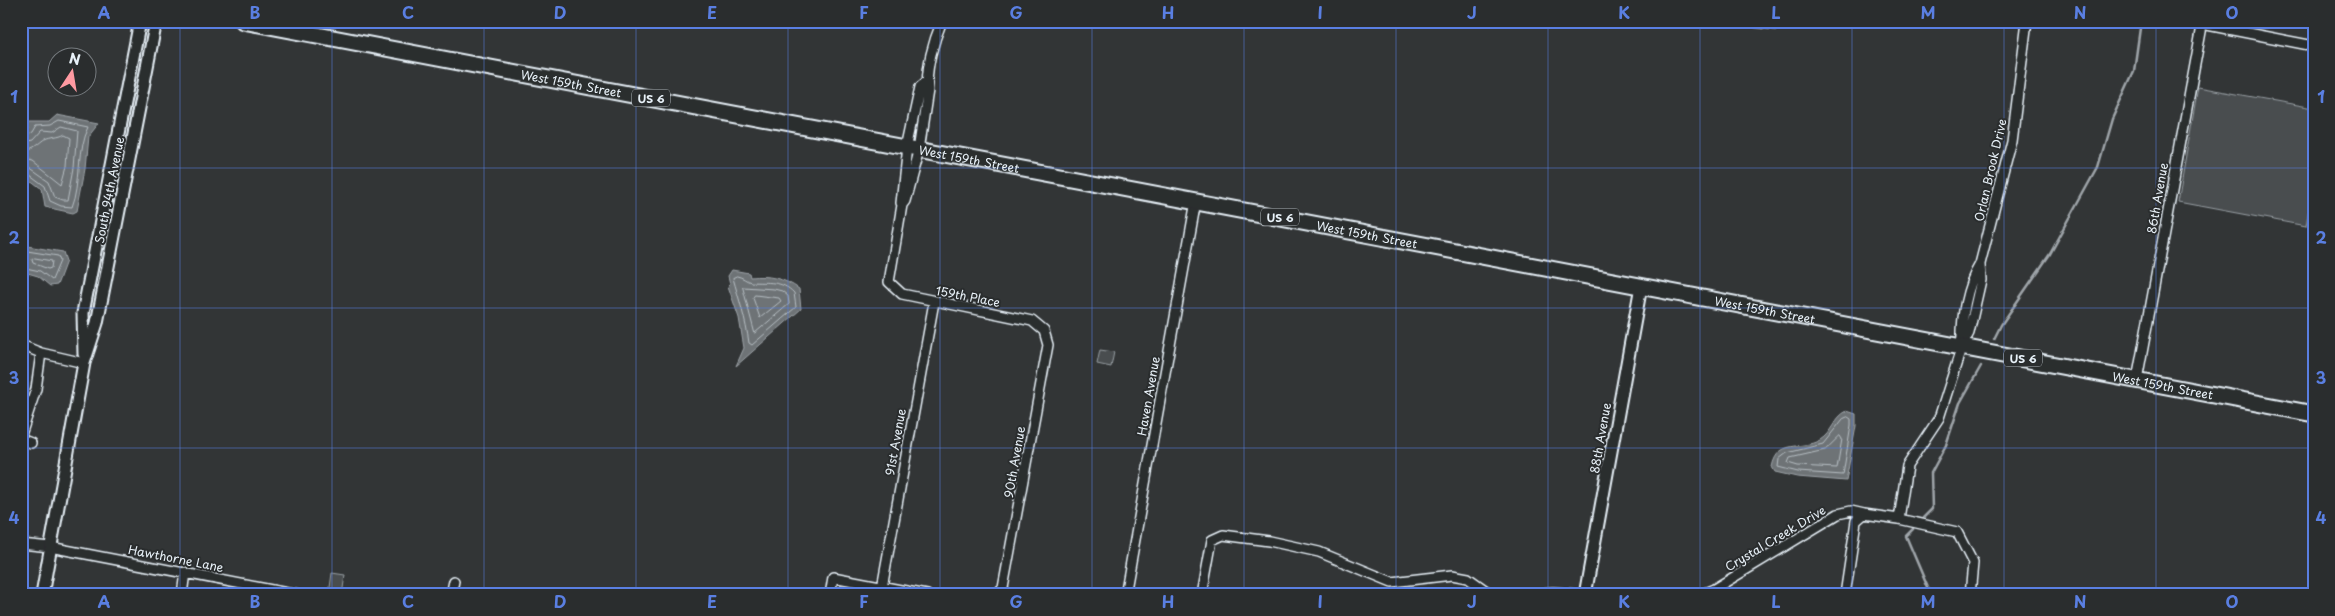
<svg xmlns="http://www.w3.org/2000/svg" width="2335" height="616" font-family="'Playpen Sans',sans-serif">
<rect width="100%" height="100%" fill="#323536"/>
<filter id="ink" filterUnits="userSpaceOnUse"><feTurbulence type="fractalNoise" baseFrequency=".02" numOctaves="2"/><feDisplacementMap in="SourceGraphic" scale="10" xChannelSelector="R" yChannelSelector="G"/><feConvolveMatrix kernelMatrix="1 2 1 2 8 2 1 2 1" color-interpolation-filters="sRGB"/></filter>
<g filter="url(#ink)">
<path fill="#494d4f" stroke="#989fa4" d="M2198,87L2314,108V177L2306,226L2178,202Z
M1100,350L1114,352L1111,367L1097,364Z
M332,573L345,575L342,595H329Z"/>
<path fill="#6e7376" stroke="#9fa5aa" d="M57,115L99,123L88,137L85,169L77,211L73,213L45,207L42,189L21,173V135L28,130L27,122H49Z
M21,245L63,252L66,261L57,285L50,286L38,276L21,271Z
M732,270L749,273L750,277C768,275 784,278 799,289L801,309L736,366L744,348L739,318L728,286L730,284L728,276Z
M1847,411L1856,414V426L1846,481L1797,477L1775,472L1772,467C1778,438 1801,451 1820,440C1832,433 1834,417 1847,411Z"/>
<g fill="none" stroke-linecap="round" stroke-linejoin="round">
<path stroke="#b7bfc4" stroke-width="1" d="M21,139L31,134L35,127L50,126L59,121L88,127C76,150 82,182 72,207L61,206L50,201L45,186L26,172H21
M21,145L30,143L40,132L52,133L61,127L77,131L74,168L68,200H63L55,197L49,181L29,167L21,165
M21,153C32,152 35,146 43,141C48,138 57,139 63,135L69,138L67,166L62,184L33,161L21,158
M21,250L58,256L60,261L52,280L40,271L21,267
M35,258L52,261L51,268L48,269L33,263L32,260Z
M737,276C743,277 746,281 751,282C767,283 782,280 794,293L796,307L752,345L749,343C746,321 739,299 733,278Z
M743,287L774,289L782,291L788,296L789,304L755,333Z
M755,295L779,298L781,301L760,318L753,298Z
M1848,417L1851,419V425L1843,475L1798,472L1778,467L1779,459L1787,453L1823,444L1843,419Z
M1840,436L1842,439L1837,468L1798,466L1788,463L1790,458L1825,450Z"/>
<path stroke="#9fa5aa" stroke-width="2.5" d="M1994,339L2001,325L2050,254L2098,167L2112,119L2134,71L2141,21
M1923,518L1932,509L1931,473L1946,445L1960,403L1981,366
M1913,529L1906,536L1931,595"/>
<defs>
<path id="minor" d="M942,21C934,40 925,69 928,90L919,149L905,201L902,205L889,282L902,294L1032,321L1044,331L1048,345L1003,588L997,595
M1746,21L1779,25L1784,21
M2202,24L2314,46
M901,203L907,147L920,87L927,81
M21,345L41,353L84,363
M1962,345C1961,318 1966,287 1980,264
M2137,380L2203,21
M21,435L36,389L41,353
M21,439L31,443
M1899,519L1907,466L1939,418L1962,346L1969,333L1981,280L1980,264L2012,140L2027,21
M21,544L50,547L298,595
M882,587L934,302
M182,595L185,572
M451,595L454,581
M830,595L833,577L927,595
M1125,595L1196,201
M1202,595L1212,540L1223,535L1269,541L1319,552L1392,582L1452,575L1468,578L1492,595
M1524,595L1553,592L1585,595
M1700,595L1714,589L1838,514L1851,511L1864,514
M1845,595L1856,521L1864,514L1899,519L1957,532L1973,563L1970,595"/>
<path id="tertiary" d="M84,354L83,313L140,21
M42,595L84,363L97,323L156,21
M1585,595L1641,286"/>
<g id="primary">
<path id="s1" d="M243,21L2314,414"/>
</g>
</defs>
<use href="#minor" stroke="#e8f1f8" stroke-width="12"/>
<use href="#tertiary" stroke="#e8f1f8" stroke-width="15"/>
<use href="#primary" stroke="#e8f1f8" stroke-width="19"/>
<use href="#minor" stroke="#2a2d2e" stroke-width="9"/>
<use href="#tertiary" stroke="#2a2d2e" stroke-width="11"/>
<use href="#primary" stroke="#2a2d2e" stroke-width="15"/>
</g>
</g>
<path fill="none" stroke="#5a7fe2" stroke-width="1" stroke-opacity="0.55" d="M180,21V595M332,21V595M484,21V595M636,21V595M788,21V595M940,21V595M1092,21V595M1244,21V595M1396,21V595M1548,21V595M1700,21V595M1852,21V595M2004,21V595M2156,21V595M21,168H2314M21,308H2314M21,448H2314"/>
<g text-anchor="middle" dominant-baseline="central" stroke-width="4" stroke-linejoin="round" paint-order="stroke">
<g fill="#2a2d2e" stroke="#afb6bb" stroke-width="1">
<rect x="632" y="89.5" width="38" height="17" rx="4"/>
<rect x="1261" y="208.5" width="38" height="17" rx="4"/>
<rect x="2004" y="349.5" width="38" height="17" rx="4"/>
</g>
<g font-size="11" font-weight="bold" fill="#e8f1f8">
<text x="651" y="98">US 6</text>
<text x="1280" y="217">US 6</text>
<text x="2023" y="358">US 6</text>
</g>
<g font-size="12" fill="#e8f1f8" stroke="#2a2d2e">
<text stroke="none"><textPath href="#s1" startOffset="334">West 159th Street</textPath></text>
<text stroke="none"><textPath href="#s1" startOffset="739">West 159th Street</textPath></text>
<text transform="translate(1990 170) rotate(-77)">Orlan Brook Drive</text>
<text transform="translate(109 190) rotate(-79)">South 94th Avenue</text>
<text transform="translate(2157 198) rotate(-80)">86th Avenue</text>
<text stroke="none"><textPath href="#s1" startOffset="1144">West 159th Street</textPath></text>
<text transform="translate(968 296) rotate(11)">159th Place</text>
<text stroke="none"><textPath href="#s1" startOffset="1549">West 159th Street</textPath></text>
<text stroke="none"><textPath href="#s1" startOffset="1954">West 159th Street</textPath></text>
<text transform="translate(1148 396) rotate(-80)">Haven Avenue</text>
<text transform="translate(1600 438) rotate(-80)">88th Avenue</text>
<text transform="translate(895 442) rotate(-80)">91st Avenue</text>
<text transform="translate(1014 462) rotate(-80)">90th Avenue</text>
<text transform="translate(1775 538) rotate(-31)">Crystal Creek Drive</text>
<text transform="translate(176 558) rotate(11)">Hawthorne Lane</text>
</g>
</g>
<rect width="2335" height="616" fill="none" stroke="#2a2d2e" stroke-width="55"/>
<g transform="translate(72 72) rotate(12)"><circle r="24" fill="#2a2d2e" stroke="#767b7f"/>
<path d="M0-4L9 19L0 12L-9 19Z" fill="#ff9aa2"/>
<text y="-8" font-size="14" font-weight="bold" text-anchor="middle" fill="#e8f1f8">N</text>
</g>
<rect x="28" y="28" width="2280" height="560" fill="none" stroke="#5a7fe2" stroke-width="2"/>
<g font-size="16" text-anchor="middle" font-weight="bold" fill="#5a7fe2">
<text x="104" y="19">A</text>
<text x="255" y="19">B</text>
<text x="408" y="19">C</text>
<text x="560" y="19">D</text>
<text x="712" y="19">E</text>
<text x="864" y="19">F</text>
<text x="1016" y="19">G</text>
<text x="1168" y="19">H</text>
<text x="1320" y="19">I</text>
<text x="1472" y="19">J</text>
<text x="1624" y="19">K</text>
<text x="1776" y="19">L</text>
<text x="1928" y="19">M</text>
<text x="2080" y="19">N</text>
<text x="2232" y="19">O</text>
<text x="14" y="103">1</text>
<text x="2321" y="103">1</text>
<text x="14" y="244">2</text>
<text x="2321" y="244">2</text>
<text x="14" y="384">3</text>
<text x="2321" y="384">3</text>
<text x="14" y="524">4</text>
<text x="2321" y="524">4</text>
<text x="104" y="608">A</text>
<text x="255" y="608">B</text>
<text x="408" y="608">C</text>
<text x="560" y="608">D</text>
<text x="712" y="608">E</text>
<text x="864" y="608">F</text>
<text x="1016" y="608">G</text>
<text x="1168" y="608">H</text>
<text x="1320" y="608">I</text>
<text x="1472" y="608">J</text>
<text x="1624" y="608">K</text>
<text x="1776" y="608">L</text>
<text x="1928" y="608">M</text>
<text x="2080" y="608">N</text>
<text x="2232" y="608">O</text>
</g>
</svg>
